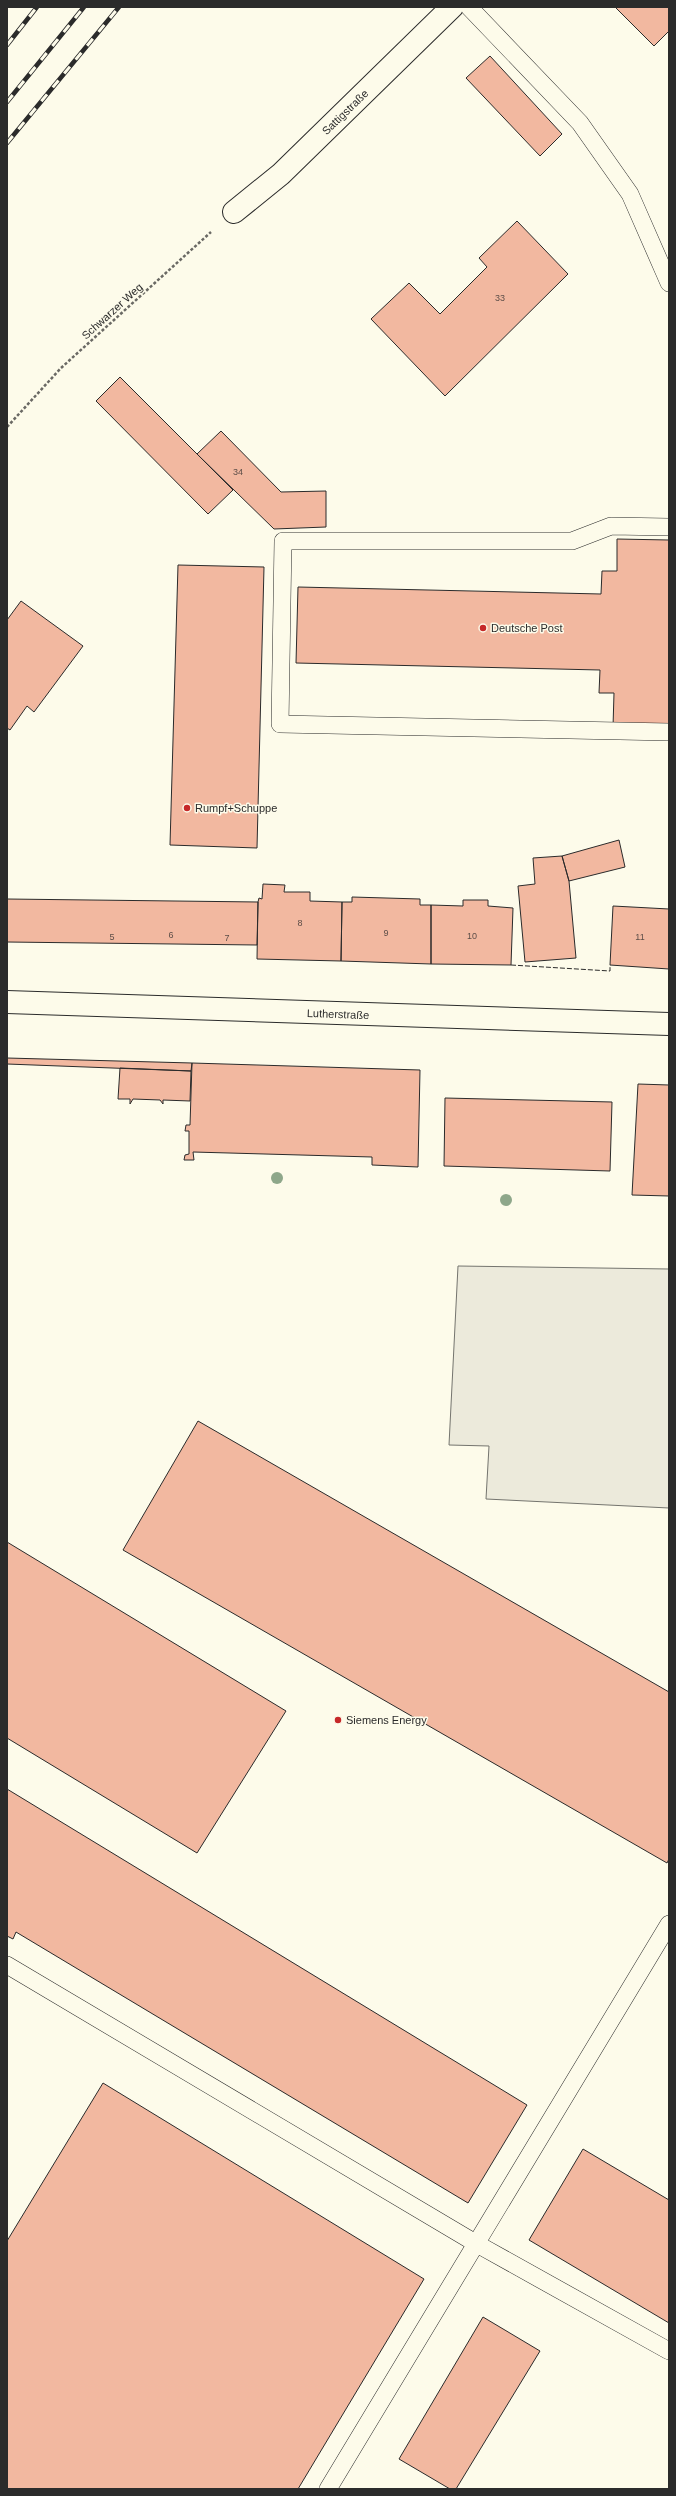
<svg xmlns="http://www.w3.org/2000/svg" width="676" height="2496" font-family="Helvetica,sans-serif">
<rect width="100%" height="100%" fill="#fdfbea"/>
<path fill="#eceadb" stroke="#74746e" d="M458,1266L669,1269V1508L486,1499L489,1446L449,1445Z"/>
<path fill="#f2b8a0" stroke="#2b2b2b" d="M615,7H669V31L654,46Z
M490,56L562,134L540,156L466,78Z
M517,221L568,274L445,396L371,319L409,283L440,314L487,267L479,258Z
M120,377L233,490L208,514L96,401Z
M221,431L281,492L326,491V527L274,529L197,454Z
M617,539L669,540V728L613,727L614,693H599L600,670L296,663L298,587L601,594L602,571H617Z
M178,565L264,567L257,848L170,845Z
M21,601L83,646L34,712L27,706L10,730L7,728V620Z
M619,840L625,867L569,881L562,856Z
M562,856L569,881L576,958L525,962L518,886L535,884L533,858Z
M263,884L285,885L284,892H310V901L342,902L341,961L257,959L258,902L259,898L262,899Z
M352,897L420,899V905H431V964L341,961L342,902H352Z
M7,899L258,902L257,945L7,942Z
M463,900H488V906L513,908L511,965L431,964V905L463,906Z
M613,906L669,909V969L610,965Z
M7,1058L192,1063L191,1071L7,1064Z
M192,1063L420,1070L418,1167L372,1165V1157L193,1152L194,1160H184L185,1155L189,1154V1131H185L186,1125H190Z
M120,1068L191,1071L190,1101L163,1100V1104L160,1100L133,1099L130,1104V1099H118Z
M638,1084L669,1085V1196L632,1195Z
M445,1098L612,1102L610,1171L444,1166Z
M198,1421L669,1692V1859L667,1863L123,1550Z
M7,1542L286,1711L197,1853L7,1738Z
M7,1789L527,2105L468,2203L16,1932L13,1939L7,1936Z
M103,2083L424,2279L298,2489H7V2241Z
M583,2149L669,2200V2323L529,2240Z
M483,2317L540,2351L456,2489H450L399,2459Z"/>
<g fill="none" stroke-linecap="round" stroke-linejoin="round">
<defs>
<path id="lane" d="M469,7L580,123L630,194L669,283
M669,527L611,526L572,541H283L280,724L669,732
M7,1965L477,2244L669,2351
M328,2489L669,1924"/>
<path id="street" d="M234,212L281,174L452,7"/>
<path id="secondary" d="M7,1002L669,1024"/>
</defs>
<use href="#lane" stroke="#2b2b2b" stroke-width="18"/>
<use href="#street" stroke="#2b2b2b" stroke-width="24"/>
<use href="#secondary" stroke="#2b2b2b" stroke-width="24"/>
<path stroke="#6a6964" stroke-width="2.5" stroke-dasharray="3 2" stroke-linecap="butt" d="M7,427L61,368L211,232"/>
<use href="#lane" stroke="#fdfbea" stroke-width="17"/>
<use href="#street" stroke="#fdfbea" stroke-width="22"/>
<use href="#secondary" stroke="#fdfbea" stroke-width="22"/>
<defs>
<path id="rail" d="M7,45L37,7
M7,102L84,7
M7,143L119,7"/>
</defs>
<use href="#rail" stroke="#2b2b2b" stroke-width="4.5"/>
<use href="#rail" stroke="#fdfbea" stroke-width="3" stroke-dasharray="9" stroke-linecap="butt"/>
<path stroke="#2b2b2b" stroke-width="1" stroke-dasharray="5 2" stroke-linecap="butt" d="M511,965L610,971V965"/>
</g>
<g fill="#8ea78a">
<circle cx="277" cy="1178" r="6"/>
<circle cx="506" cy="1200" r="6"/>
</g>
<g fill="#c62828" stroke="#fdfbea" stroke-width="1.5">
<circle cx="483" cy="628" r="4"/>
<circle cx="187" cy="808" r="4"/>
<circle cx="338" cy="1720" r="4"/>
</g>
<g text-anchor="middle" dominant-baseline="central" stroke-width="3" stroke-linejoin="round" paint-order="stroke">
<g font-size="9" fill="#5d4e48">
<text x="500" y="298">33</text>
<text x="238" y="472">34</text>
<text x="300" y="923">8</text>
<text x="386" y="933">9</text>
<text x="171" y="935">6</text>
<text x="472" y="936">10</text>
<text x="112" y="937">5</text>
<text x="640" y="937">11</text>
<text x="227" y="938">7</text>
</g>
<g font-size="11" fill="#2b2b2b" stroke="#fdfbea">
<text transform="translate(345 112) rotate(-44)">Sattigstraße</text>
<text transform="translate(112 311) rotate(-42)">Schwarzer Weg</text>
<text transform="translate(338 1014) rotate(2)">Lutherstraße</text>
</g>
<g font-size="11" fill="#2b2b2b" stroke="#fdfbea" text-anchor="start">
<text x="491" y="628">Deutsche Post</text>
<text x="195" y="808">Rumpf+Schuppe</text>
<text x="346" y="1720">Siemens Energy</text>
</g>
</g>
<rect width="676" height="2496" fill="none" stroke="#2b2b2b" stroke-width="16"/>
</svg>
